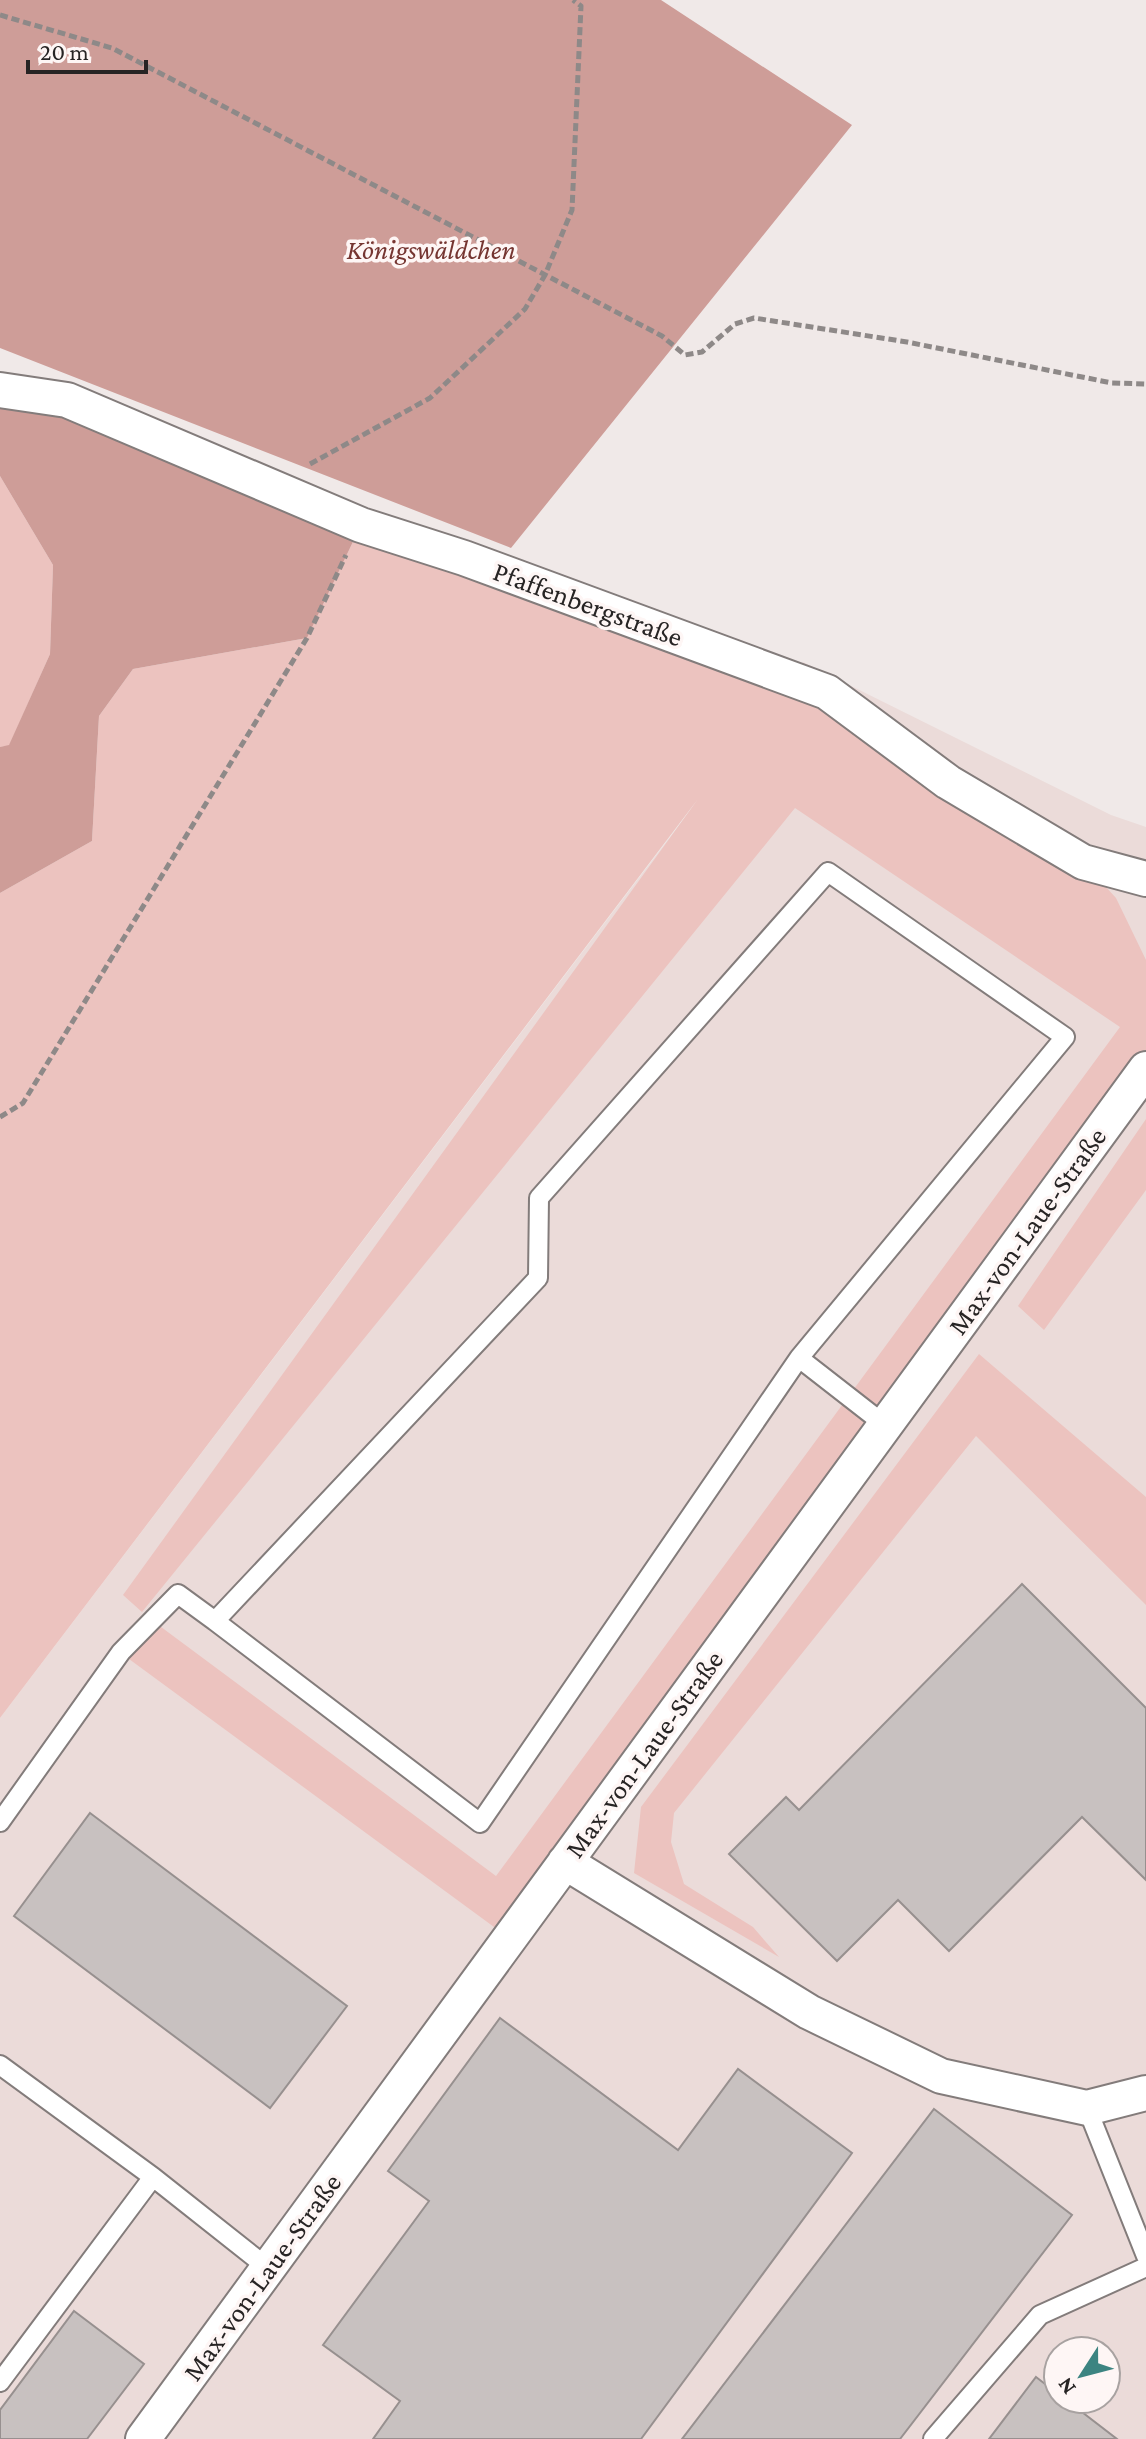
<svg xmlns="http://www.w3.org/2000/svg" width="1146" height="2439" font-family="'Crimson Pro',serif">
<rect width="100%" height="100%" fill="#f0e9e8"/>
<path fill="#ebdbd9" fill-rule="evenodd" d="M803,662L1111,815L1146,827V2439H0V1718ZM1058,2351H1106V2399H1058Z"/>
<path fill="#ecc3bf" d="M0,476L53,565L50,654L9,746L0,747Z
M361,525L827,692L1083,862L1116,898L1146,960V1069L509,1938L129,1659L153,1621L496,1876L1120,1027L795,808L142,1612L123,1595L698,799L0,1718V893L92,841L99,716L133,669L307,638Z
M1146,1119V1190L1044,1330L1018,1306Z
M979,1354L1146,1497V1605L976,1436L674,1813L671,1842L684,1884L753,1927L779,1957L634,1873L641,1807Z"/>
<path fill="#ce9d98" d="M0,0H661L852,125L511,548L0,348Z
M0,390L361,525L307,638L133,669L99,716L92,841L0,893V747L9,745L50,654L53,565L0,476Z"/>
<path fill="#c8c1c0" stroke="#97908f" stroke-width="2" d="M1022,1584L1146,1708V1880L1082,1817L949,1951L898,1900L837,1961L729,1854L786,1797L799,1810Z
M90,1813L347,2006L270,2108L14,1916Z
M500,2018L678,2150L738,2069L852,2153L641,2439H373L400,2401L323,2345L429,2201L388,2171Z
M934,2109L1072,2215L900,2439H682Z
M74,2311L144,2364L87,2439H0V2410Z
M1036,2377L1058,2394V2399H1065L1117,2439H989Z"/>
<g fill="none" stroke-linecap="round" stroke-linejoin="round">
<defs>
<path id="service" d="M799,1358L480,1823L215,1621L538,1278L539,1198L828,872L1065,1037L799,1358L885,1425
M0,1822L121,1652L178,1594L215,1621
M0,2065L153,2177
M1087,2108L1146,2256
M0,2382L153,2177L268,2268
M933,2439L1040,2315L1146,2267"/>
<path id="minor" d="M0,390L67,400L361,525L464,558L827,692L948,782L1083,862L1146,879
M565,1862L809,2012L941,2076L1087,2108L1146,2093
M143,2439L1146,1069"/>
</defs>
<use href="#service" stroke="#837c7b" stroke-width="22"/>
<use href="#minor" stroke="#837c7b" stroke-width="38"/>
<path stroke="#8e8988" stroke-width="5" stroke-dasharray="8 4" stroke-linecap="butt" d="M0,15L112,48L662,336L685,355L702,352L735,324L754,318L907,342L1112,383L1146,384
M310,464L430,398L525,309L545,275L572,210L581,6L573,0
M0,1117L23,1103L307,638L346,555"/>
<use href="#service" stroke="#fff" stroke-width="18"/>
<use href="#minor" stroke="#fff" stroke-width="34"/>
</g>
<g text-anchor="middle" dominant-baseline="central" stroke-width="7" stroke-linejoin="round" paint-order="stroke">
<g font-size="28" font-style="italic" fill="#753531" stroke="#fef6f5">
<text x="431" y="249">Königswäldchen</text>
</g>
<g font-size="28" fill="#272424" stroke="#fef6f5">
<text transform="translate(588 604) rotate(20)">Pfaffenbergstraße</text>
<text transform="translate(1027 1231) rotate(-54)">Max-von-Laue-Straße</text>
<text transform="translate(644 1754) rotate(-54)">Max-von-Laue-Straße</text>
<text transform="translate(262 2277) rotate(-54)">Max-von-Laue-Straße</text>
</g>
</g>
<g transform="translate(1082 2375) rotate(234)"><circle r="38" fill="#fef6f5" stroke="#a8a2a1" stroke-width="2"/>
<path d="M0-6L14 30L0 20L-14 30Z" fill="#3c8481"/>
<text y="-12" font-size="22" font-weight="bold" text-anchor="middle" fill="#272424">N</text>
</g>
<path d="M28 60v12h118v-12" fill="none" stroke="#272424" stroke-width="4"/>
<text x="40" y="60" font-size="24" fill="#272424" stroke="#fef6f5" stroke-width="6" paint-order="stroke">20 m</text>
</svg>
